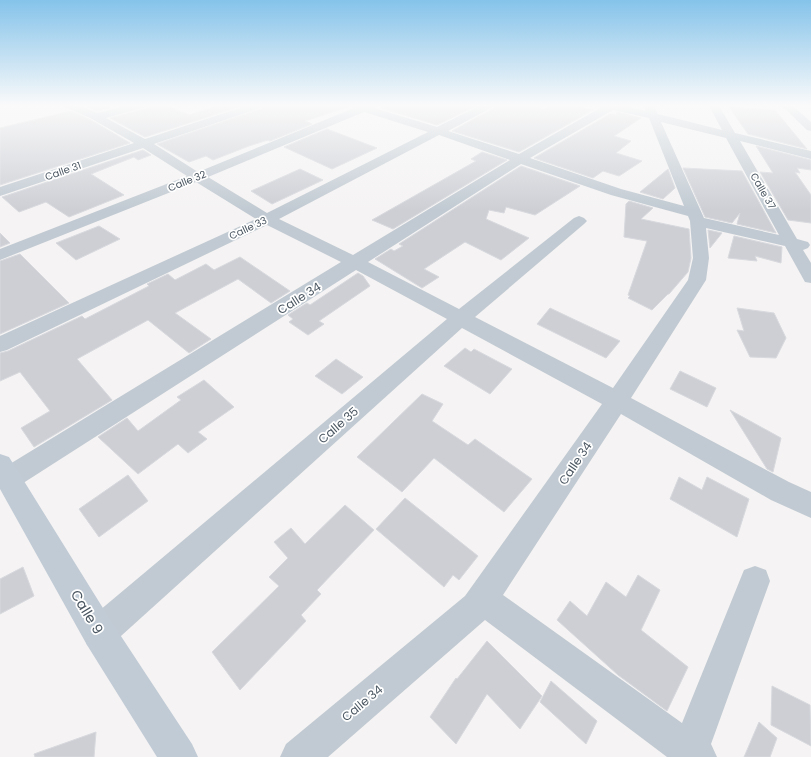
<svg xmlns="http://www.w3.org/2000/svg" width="811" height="757" font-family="Poppins,sans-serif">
<rect width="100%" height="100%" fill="#f5f3f3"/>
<path fill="#cdcfd5" stroke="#d7d9de" d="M101,104L111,108L97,111L87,107Z
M162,104L189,115L223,104H248L145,137L110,118Z
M268,104H347L348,107L305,121L312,124L270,141L268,140L249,146L213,160L206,156L189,162L157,144L266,107Z
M381,104H480L437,125L381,108Z
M497,104H526L545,109L555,104H563L593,110L519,152L452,131L496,107Z
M729,107L775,110L807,149L748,134Z
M71,111L91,120L130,143L0,185V128Z
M617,112L641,118L614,136L631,141L616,153L642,161L619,176L603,171L593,178L534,158L610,114L617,115Z
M327,129L377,148L332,169L284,147Z
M756,146L811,160V170L797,168L800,173L795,172L811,195V223L788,220L760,172L773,173Z
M143,150L151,155L138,160L134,157L91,174L124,195L69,217L46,202L19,212L2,197Z
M482,152L507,160L393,229L372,220L476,161L471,159Z
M521,166L580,186L535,215L506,207L504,213L489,210L486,219L529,238L501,260L465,242L424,269L439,277L422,288L375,259L391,249L394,251L403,246L399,244Z
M683,168L742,171L776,233L737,224L740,213L732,223L705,217Z
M300,169L323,180L272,204L251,191Z
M668,169L675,188L663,199L640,192Z
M629,201L653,208L641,219L689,229L691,258L688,272L669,294H668L652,310L628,298L630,296L628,295L647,241L624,237L626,204Z
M99,226L120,239L76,260L56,243Z
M708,230L722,233L710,248Z
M0,233L10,243L0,247Z
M734,236L782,247L781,263L755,256L757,261L728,258Z
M20,254L69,303L0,334V261Z
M240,257L290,291L271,303L238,279L175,313L211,339L189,353L148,320L77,359L112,400L34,447L21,428L50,411L20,372L0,381V353L8,351L82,316L85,319L149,286L147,284L168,274L175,280L206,264L214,270Z
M358,273L363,276L370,286L319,321L324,324L308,335L289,322L293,319L288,315L307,303L310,305Z
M550,308L571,318L620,341L606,358L537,324Z
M737,308L774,313L786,338L776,358L750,357L737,330L744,331Z
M465,348L471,352L474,349L512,369L490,394L444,366Z
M336,359L363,377L342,394L315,376Z
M680,371L716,388L707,407L670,389Z
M204,380L234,407L198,432L207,439L188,453L178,444L138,474L98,437L127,418L138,431L181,400L177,397Z
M422,394L443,404L432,421L468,445L475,439L532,479L504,512L434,458L402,492L357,457Z
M730,410L781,438L773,472L767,469Z
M128,475L148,501L99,537L79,509Z
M679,477L702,490L707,477L749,499L737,537L670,499Z
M405,498L478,556L459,580L453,575L444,587L376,529Z
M345,505L374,530L317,590L321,594L301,615L306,621L240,690L212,652L279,586L269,577L288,558L274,542L291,528L305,544Z
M23,567L34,596L0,614V579Z
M638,575L660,590L641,630L688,667L667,711L618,675L557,620L570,601L587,616L606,582L626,597Z
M487,641L542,696L520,729L487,694L456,744L430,717L456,678L457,679Z
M551,681L597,721L586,744L540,702Z
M772,686L810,705L811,746L771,725Z
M759,722L777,738L770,757H744Z
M96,732L94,757H35L34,754Z"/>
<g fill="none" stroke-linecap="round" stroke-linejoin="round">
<path fill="#c1cad2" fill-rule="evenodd" d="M62,104H75L97,113L134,104H150L149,106L106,118L145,139L252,104H267L266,106L154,144L198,172L354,108L352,106L353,104H379L374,108L437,127L483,104H496L495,106L448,131L519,154L602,107L599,106L598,104H616L646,111L643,104H653L658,114L722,130L708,104H718L735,133L811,151V159L740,141L797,239L808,242L810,245L808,248L803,250L811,263V283L805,282L785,246L706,228L709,258L706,280L631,398L789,482L811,492V518L771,500L621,414L503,595L682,723L744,570L755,566L766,570L770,581L711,744L717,757H667L485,620L328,757H280L286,744L465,596L602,404L462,328L111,645L99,649L87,645L83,633L87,621L447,319L356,270L17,487L8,491L0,488V470L341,262L267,225L7,350L0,352V336L256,219L196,182L0,260V249L187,176L143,148L0,196V187L134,143L92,119L63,106ZM613,110L649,118L684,206L621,189L530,158ZM364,112L428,132L267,213L208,177ZM661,122L726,138L779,235L704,218ZM439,135L510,160L353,255L279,219ZM521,164L611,195L688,216L690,221L693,258L688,280L613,388L475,317L584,224L587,221L584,218L579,216L574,218L459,309L368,262Z
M780,104H791L811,122V131L807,130Z"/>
<path fill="#c1cbd6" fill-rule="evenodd" d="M0,454L9,457L111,621L192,744L198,757H157L87,645L0,489Z"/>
</g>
<linearGradient id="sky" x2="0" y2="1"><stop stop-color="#85c3ea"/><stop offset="0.5" stop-color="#fafafa"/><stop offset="1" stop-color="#fafafa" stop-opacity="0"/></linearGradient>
<rect width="811" height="210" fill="url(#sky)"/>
<g text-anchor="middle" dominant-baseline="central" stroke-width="3.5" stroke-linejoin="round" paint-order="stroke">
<g font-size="10" fill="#4a5661" stroke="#fff">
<text transform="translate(63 171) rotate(-19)">Calle 31</text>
<text transform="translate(187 181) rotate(-22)">Calle 32</text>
<text transform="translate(763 191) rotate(60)">Calle 37</text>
<text transform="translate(248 228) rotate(-25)">Calle 33</text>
</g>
<g font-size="12" fill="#4a5661" stroke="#fff">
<text transform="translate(299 298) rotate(-32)">Calle 34</text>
<text transform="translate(338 425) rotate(-41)">Calle 35</text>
<text transform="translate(575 463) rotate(-56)">Calle 34</text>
<text transform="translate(362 703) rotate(-40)">Calle 34</text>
</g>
<g font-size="14" fill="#4a5661" stroke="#fff">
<text transform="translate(87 612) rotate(59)">Calle 9</text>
</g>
</g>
</svg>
